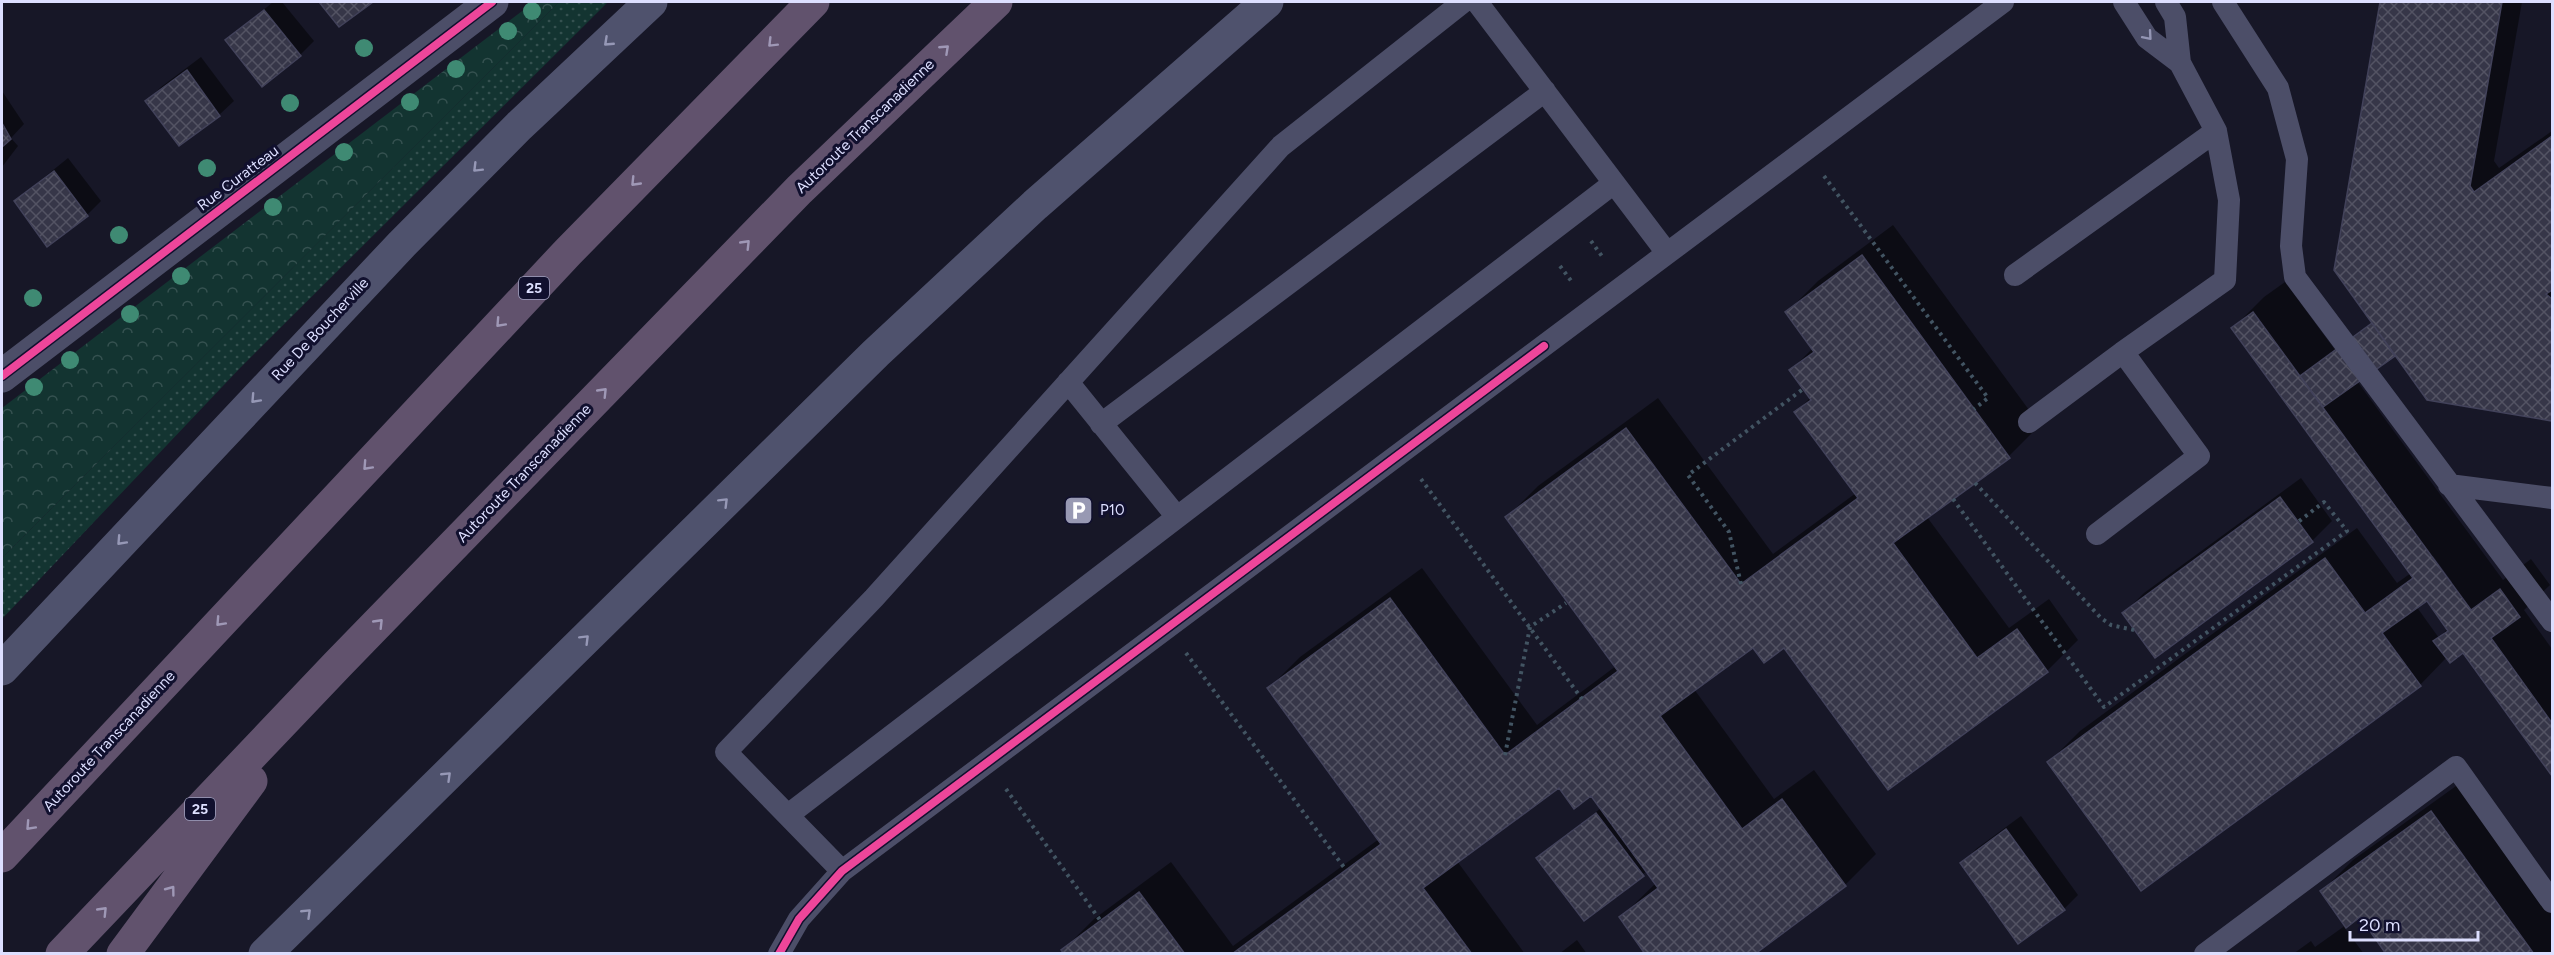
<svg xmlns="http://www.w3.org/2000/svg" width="2554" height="955" font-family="Figtree,sans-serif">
<defs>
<pattern id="grass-dots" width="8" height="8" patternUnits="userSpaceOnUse" patternTransform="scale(1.5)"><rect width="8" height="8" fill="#133431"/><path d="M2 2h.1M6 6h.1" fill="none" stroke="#355150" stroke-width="1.8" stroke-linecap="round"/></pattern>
<pattern id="forest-crowns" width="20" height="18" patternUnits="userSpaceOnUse" patternTransform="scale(1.5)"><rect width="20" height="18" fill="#133431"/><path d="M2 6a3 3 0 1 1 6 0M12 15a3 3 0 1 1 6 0" fill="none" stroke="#355150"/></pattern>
<pattern id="building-cross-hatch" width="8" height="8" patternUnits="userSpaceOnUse" patternTransform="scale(1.5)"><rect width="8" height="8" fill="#363648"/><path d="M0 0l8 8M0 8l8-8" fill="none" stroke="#535363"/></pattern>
</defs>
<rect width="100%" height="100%" fill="#171727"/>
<path fill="url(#grass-dots)" d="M559,2H608L241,367L2,619V558Z"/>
<path fill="url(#forest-crowns)" d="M534,2H559L2,558V408Z"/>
<path fill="#0007" fill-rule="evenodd" d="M273,2H282L314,41L300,55L227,40Z
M321,2H371L339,25Z
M2382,2H2522L2494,161L2499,168L2552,131V419L2428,398L2396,354L2357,381L2503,580L2531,559L2550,585L2524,610L2552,649V773L2464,651L2447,657L2420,685L2049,762L2080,731L2357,528L2397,583L2411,573L2233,328L2264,297L2285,282L2335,350L2373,322L2335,269ZM2433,556L2452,582L2450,584L2431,558ZM2427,599L2448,628L2439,638L2416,606Z
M201,57L234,101L219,115L180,144L147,101L161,87Z
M2,91L24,124L11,138L18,146L2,167Z
M68,158L101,201L87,215L15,201Z
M1893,225L2040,425L2009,456L1927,517L2009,628L2049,599L2078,640L2047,671L1888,788L1785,645L1753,646L1694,689L1774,799L1814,770L1876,854L1845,885L1621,917L1656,883L1647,871L1584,919L1538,858L1601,808L1591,794L1559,786L1457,861L1525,954H1066L1063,950L1094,919L1171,862L1233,946L1379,839L1269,688L1300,657L1422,568L1537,725L1616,666L1507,517L1538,486L1658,398L1773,554L1856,493L1796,412L1811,397L1791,370L1813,348L1787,312L1818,281Z
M2301,478L2332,521L2312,541L2124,613L2144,593Z
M2463,781L2552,906V954H2388L2361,914L2344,927L2364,954H2293L2311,941L2315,947L2346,925L2322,891L2353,860Z
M2021,816L2078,895L2064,909L1962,863L1976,849Z
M1577,940L1587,954H1559Z"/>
<path fill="url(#building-cross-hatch)" stroke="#42425a" stroke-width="1.5" d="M319,2H373L339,27Z
M2380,2H2502L2470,186L2474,192L2552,136V290L2546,294L2552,299V421L2427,400L2334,270Z
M264,10L301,56L262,87L225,40Z
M187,70L220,116L179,146L145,101Z
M2,123L11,139L2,147Z
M54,171L88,216L47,247L14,201Z
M1862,255L2010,458L1893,543L1977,658L2017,629L2048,672L1888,790L1784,648L1764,663L1753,648L1660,716L1742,829L1782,799L1846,886L1755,954H1645L1619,917L1658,888L1591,796L1574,809L1559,788L1423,888L1472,954H1232L1381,844L1267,688L1390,598L1505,755L1618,671L1505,517L1626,428L1741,584L1858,498L1794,412L1811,400L1789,370L1814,352L1785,312Z
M2253,312L2471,610L2500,589L2520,617L2491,638L2552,723V776L2463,653L2450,663L2433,641L2448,631L2427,601L2382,633L2421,686L2141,891L2047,762L2325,558L2365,613L2413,578L2231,328Z
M2372,323L2395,356L2323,407L2300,376Z
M2280,497L2313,542L2155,658L2122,613Z
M2431,811L2534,954H2386L2360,917L2346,928L2320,891Z
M1596,813L1644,876L1584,921L1536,858Z
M2006,829L2065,910L2018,944L1960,863Z
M1139,892L1185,954H1064L1061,950Z"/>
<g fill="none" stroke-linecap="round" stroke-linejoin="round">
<path stroke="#425462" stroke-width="4" stroke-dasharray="3 4.5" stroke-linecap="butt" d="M1824,176L1988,398L1974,409
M1591,241L1604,259
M1560,266L1572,282
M1421,479L1582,699
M1975,483L2101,618L2111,625L2134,630
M1953,499L2104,707L2347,531L2324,502L2298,522
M1741,584L1729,532L1688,475L1803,389
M1186,653L1346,870
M1505,755L1530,627L1566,603
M1006,789L1100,920"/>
<path stroke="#4c4e68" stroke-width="22" d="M1477,2L1667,253
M2124,2L2147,38L2180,63
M2223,2L2278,88L2297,159L2291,246L2295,277L2552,621
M2015,275L2216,131
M1068,382L1177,517
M2029,422L2123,352
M1101,424L1545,91
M2449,485L2552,498
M2097,534L2199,456L2123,352L2225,280L2229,200L2216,131L2180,63L2175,17L2166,2
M788,815L1614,183
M842,871L726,752L874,598L1281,146L1463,2
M779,954L799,919L842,871L2003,2
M2205,954L2456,767L2552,902"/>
<path stroke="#4c4e68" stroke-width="33" d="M2,376L492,2"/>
<path stroke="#4f526d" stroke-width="33" d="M2,669L402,244L519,126L651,2
M265,954L876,353L1035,205L1267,2"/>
<path stroke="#61526d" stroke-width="33" d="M2,856L568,252L813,2
M62,954L338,664L799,190L996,2
M123,954L251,781"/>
<defs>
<path id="cycleway" d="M2,376L492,2
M779,954L799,919L842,871L1544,346"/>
</defs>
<use href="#cycleway" stroke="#11102e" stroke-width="11"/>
<use href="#cycleway" stroke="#ed469a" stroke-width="8"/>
</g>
<g fill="#3f8a73">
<circle cx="532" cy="11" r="9"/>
<circle cx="508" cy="31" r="9"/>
<circle cx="364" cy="48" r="9"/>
<circle cx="456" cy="69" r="9"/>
<circle cx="410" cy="102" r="9"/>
<circle cx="290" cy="103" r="9"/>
<circle cx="344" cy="152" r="9"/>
<circle cx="207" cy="168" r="9"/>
<circle cx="273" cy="207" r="9"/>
<circle cx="119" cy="235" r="9"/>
<circle cx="181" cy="276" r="9"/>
<circle cx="33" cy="298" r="9"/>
<circle cx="130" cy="314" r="9"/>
<circle cx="70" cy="360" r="9"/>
<circle cx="34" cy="387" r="9"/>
</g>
<defs><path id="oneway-chevron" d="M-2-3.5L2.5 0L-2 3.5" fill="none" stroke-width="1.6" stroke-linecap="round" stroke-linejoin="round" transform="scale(1.5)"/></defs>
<use stroke="#9496b4" href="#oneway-chevron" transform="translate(2148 36) rotate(49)"/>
<g stroke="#9698b6">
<use href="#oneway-chevron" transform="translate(608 42) rotate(137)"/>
<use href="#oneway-chevron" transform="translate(477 168) rotate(135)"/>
<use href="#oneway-chevron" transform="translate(255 399) rotate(133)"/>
<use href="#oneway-chevron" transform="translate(724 502) rotate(-45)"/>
<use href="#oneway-chevron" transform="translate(121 541) rotate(133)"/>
<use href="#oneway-chevron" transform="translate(585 639) rotate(-45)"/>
<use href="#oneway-chevron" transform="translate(447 776) rotate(-44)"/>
<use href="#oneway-chevron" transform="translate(307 913) rotate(-44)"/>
</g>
<g stroke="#9f98b6">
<use href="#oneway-chevron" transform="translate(772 43) rotate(135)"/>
<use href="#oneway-chevron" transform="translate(945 49) rotate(-43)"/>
<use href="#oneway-chevron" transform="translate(635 182) rotate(134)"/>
<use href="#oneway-chevron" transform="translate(746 244) rotate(-46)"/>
<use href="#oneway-chevron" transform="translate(500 323) rotate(133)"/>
<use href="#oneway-chevron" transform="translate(603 392) rotate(-46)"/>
<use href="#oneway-chevron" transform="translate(367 466) rotate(133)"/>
<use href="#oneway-chevron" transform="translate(220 622) rotate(133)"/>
<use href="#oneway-chevron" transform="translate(379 623) rotate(-46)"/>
<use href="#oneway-chevron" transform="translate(30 826) rotate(133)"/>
<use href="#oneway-chevron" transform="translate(171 890) rotate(-53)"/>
<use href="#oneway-chevron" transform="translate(103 911) rotate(-46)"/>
</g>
<defs>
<symbol id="parking-square" viewBox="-11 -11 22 22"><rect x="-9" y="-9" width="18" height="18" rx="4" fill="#9899b3" stroke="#11102e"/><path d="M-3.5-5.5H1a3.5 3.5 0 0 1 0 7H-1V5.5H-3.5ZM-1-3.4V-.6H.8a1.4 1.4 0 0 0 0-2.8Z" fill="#fff"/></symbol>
</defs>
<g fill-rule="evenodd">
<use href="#parking-square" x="1062" y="494" width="33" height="33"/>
</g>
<g text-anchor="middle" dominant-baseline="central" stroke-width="6" stroke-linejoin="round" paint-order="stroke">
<g fill="#11102e" stroke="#a0a1c0" stroke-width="1.5">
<rect x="519" y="277" width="30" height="22" rx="4.5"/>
<rect x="185" y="798" width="30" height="22" rx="4.5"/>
</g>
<g font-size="14" font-weight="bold" fill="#dddfff">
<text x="534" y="288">25</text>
<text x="200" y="809">25</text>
</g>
<g font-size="15" fill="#dddfff" stroke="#11102e">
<text transform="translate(865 126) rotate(-44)">Autoroute Transcanadienne</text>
<text transform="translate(238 178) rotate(-37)">Rue Curatteau</text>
<text transform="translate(320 329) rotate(-47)">Rue De Boucherville</text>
<text transform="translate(524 473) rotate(-46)">Autoroute Transcanadienne</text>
<text transform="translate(109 741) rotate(-47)">Autoroute Transcanadienne</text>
</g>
<g font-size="15" fill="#dddfff" stroke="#11102e" text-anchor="start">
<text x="1100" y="510">P10</text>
</g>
</g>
<rect width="2554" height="955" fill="none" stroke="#dddfff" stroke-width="6"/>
<path d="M2350 931v9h128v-9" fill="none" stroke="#dddfff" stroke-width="3"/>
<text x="2359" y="931" font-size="18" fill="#dddfff" stroke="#11102e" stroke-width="4.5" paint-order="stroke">20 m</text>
</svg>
